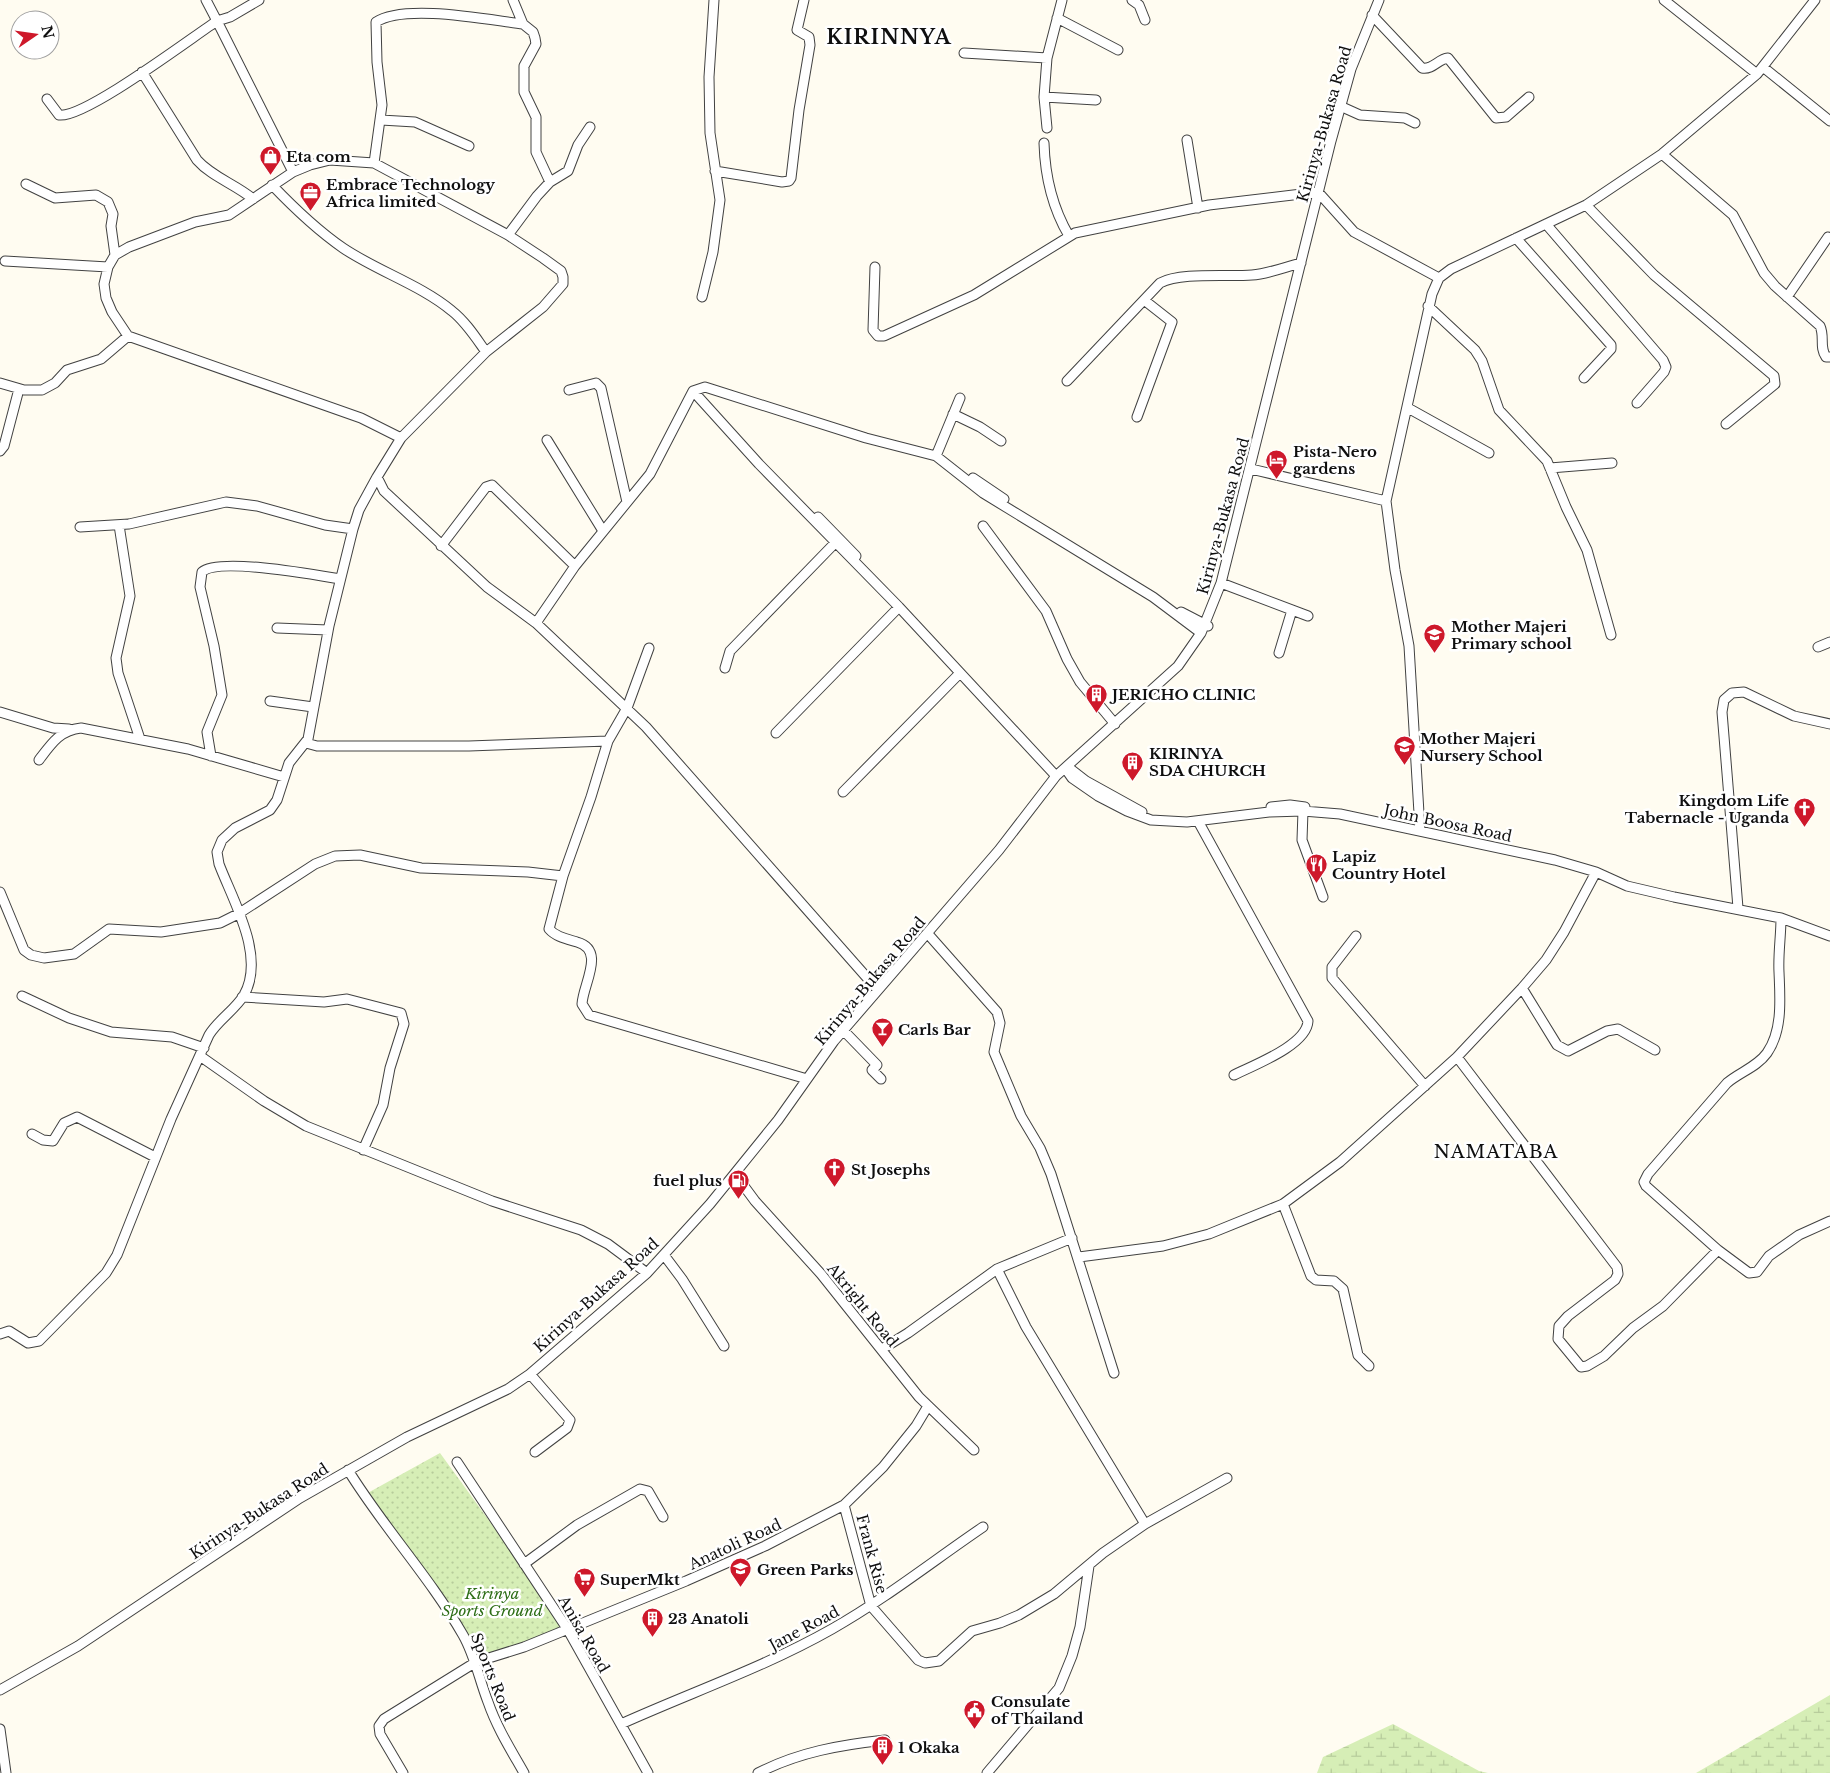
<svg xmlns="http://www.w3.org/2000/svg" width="1830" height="1773" font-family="'Libre Baskerville',serif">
<defs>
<pattern id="grass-dots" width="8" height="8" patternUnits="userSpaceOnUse" patternTransform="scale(1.25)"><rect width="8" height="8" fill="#d6eeb6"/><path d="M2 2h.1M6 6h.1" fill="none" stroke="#b6cb9b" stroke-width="1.8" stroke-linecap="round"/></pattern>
<pattern id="wetland-marsh" width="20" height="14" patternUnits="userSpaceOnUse" patternTransform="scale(1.25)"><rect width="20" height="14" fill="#d6eeb6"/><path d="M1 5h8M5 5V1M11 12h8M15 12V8" fill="none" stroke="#b6cb9b"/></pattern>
</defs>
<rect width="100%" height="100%" fill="#fffcf1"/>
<path fill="url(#grass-dots)" d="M440,1453L567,1628L472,1659L431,1585L364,1495Z"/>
<path fill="url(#wetland-marsh)" d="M1830,1695V1773H1696Z
M1393,1724L1479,1771L1488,1773H1317L1323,1757Z"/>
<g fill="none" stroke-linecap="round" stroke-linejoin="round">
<defs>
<path id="minor" d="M259,0L230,17L217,21L293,172L310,165L330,160L374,163L508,235L543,258L561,271L563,277V284L543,307L486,352L401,438L377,477L384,491L487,587L536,623L646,727L877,989
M513,0L523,24L533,32L535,38L536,44L524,66V92L536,117V152L550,182
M1132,0L1139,5L1145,20
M1664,0L1757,74
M1372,15L1422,68C1433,70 1438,59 1448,58L1496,118L1506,117L1529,97
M1057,18L1118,50
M964,53L1047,58L1062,0
M1047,58L1044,97L1096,100
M1763,67L1830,121
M142,72L197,160C212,177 235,184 253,199
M1044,97L1047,128
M47,99L59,115C84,119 191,38 217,21L206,0
M1340,106L1360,115L1405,118L1415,123
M381,120L415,122L469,146
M1187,140L1198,208
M1044,143C1045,177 1052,207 1069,236
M1662,154L1733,215L1764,273L1775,286L1820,326C1825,337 1819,347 1826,357H1830
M374,163L382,105L377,62L376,22C405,3 489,20 523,24
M715,171L782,182L789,181L791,178L799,110L810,45L809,37L797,30L804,0
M293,172L229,215L195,222L129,247L115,255L108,267L104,284L106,298L112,312L128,336L361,418L401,438
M26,184L55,198L96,195L108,202L113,214L111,226L115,255
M272,185C294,208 317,230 343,248C377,271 421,285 452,311C466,322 476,338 486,352
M1586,205L1654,275L1774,376L1775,384L1726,424
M1546,224L1663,360L1666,367L1664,372L1637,403
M508,235L537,196L550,182L568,171L578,145L590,127
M1516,238L1611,345V349L1584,378
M5,261L108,267
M875,267L873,330L878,336H884L974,295L1075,233L1209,205L1318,192L1354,232L1439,278
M702,297L713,252L720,200L710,133L709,77L714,0
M1787,297L1828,237
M1428,306L1475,350L1482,361L1499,410L1547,461L1566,507L1587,550L1611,635
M1067,381L1160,283C1181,272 1227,277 1252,275C1268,274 1285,267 1301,263
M0,383L24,390H42L55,383L67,370L101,359L128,336
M569,390L596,383L601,388L627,502
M693,391L759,464L899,607L1056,776
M1408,408L1489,453
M953,414L980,427L1001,441
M1137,417L1172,322L1144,300
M547,440L603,531
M0,451L4,446L19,389
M936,456L960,398
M1550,468L1612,463
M1251,469L1386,501
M973,478L1004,499
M818,517L856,556
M119,525L130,596L116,658L118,673L140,739
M983,526L1046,611L1067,659L1080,682L1115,724
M80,527L129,524L226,502L257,506L325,525L353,529
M441,546L486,487L492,485L575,566
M1221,583L1308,616
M1181,612L1208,626
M536,623L575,566L650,474L693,391L705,387L866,438L936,456L983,493L1153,597L1201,633
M277,628L328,630
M1818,647L1830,642
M649,648L627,708L608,741L591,797L563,876L549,929C556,937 567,939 577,942C606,950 583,984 582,1004L589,1015L807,1079
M1279,653L1292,610
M725,668L730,651L835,543
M270,701L313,707
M0,712L53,728L69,729
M776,733L899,607
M306,743L317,746H469L608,741
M211,756L207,732L222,695L214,646L200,587L202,572C218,557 316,575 340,579
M39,760C51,744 60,730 81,728L188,749L284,777
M1068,767L1086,781L1142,812
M1065,768L1072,778L1098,796L1127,811L1151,820L1187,822L1269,812L1303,811L1340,814L1555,860L1596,872L1627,886L1674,897L1781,918L1830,936
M843,792L960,673
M1271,807L1290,805L1305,807
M1303,811L1302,840L1323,897
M1198,821L1308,1021C1307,1045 1254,1065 1234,1075
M1420,830L1409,646L1395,570L1386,501L1432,294L1439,278L1451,269L1586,205L1662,154L1757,74L1815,0
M0,892L24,950L31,955L44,958L74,954L109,929L161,932L220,923L238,914L315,864L335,856L360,855L421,868L528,872L563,876
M1738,908L1722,712L1724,700L1732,693L1744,692L1794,716L1830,724
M1781,918C1781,936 1778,954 1779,972C1780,998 1783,1030 1767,1053C1757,1067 1740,1072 1727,1083L1648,1174L1644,1182L1646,1186L1718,1250L1749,1273L1757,1272L1769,1256L1799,1235L1830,1221
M928,934L997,1012L1000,1023L994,1052L1021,1116L1040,1148L1051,1174L1114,1373
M1356,936L1332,967V978L1425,1086
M1522,988L1557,1045L1568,1051L1607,1031L1618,1029L1655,1050
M22,996L69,1018L111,1032L172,1037L204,1048
M242,997L324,1002L347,999L401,1013L404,1024L390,1068L383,1105L363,1150
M843,1030L877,1065L872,1070L881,1079
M200,1056L264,1101L306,1126L492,1201L581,1230L608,1244L647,1273
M1457,1057L1617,1267L1618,1274L1615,1280L1568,1316L1559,1326L1558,1339L1581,1367L1587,1366L1604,1356L1633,1328L1663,1306L1718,1250
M32,1134L43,1140L53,1141L64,1123L77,1117L155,1157
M735,1174L755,1201L821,1274L919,1397L974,1450
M1283,1204L1311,1276L1316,1280L1334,1281L1343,1289L1358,1355L1369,1366
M664,1255L682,1279L724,1346
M1079,1257L1163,1246L1209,1234L1283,1204L1340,1162L1457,1057L1522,988L1546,960L1564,932L1596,872
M997,1269L1026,1327L1145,1524
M0,1334L9,1331L28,1343L39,1341L106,1273L117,1255L171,1119L209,1035C218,1020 235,1010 244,995C266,956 233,901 219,864L217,852L222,840L235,828L270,810L277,800L289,763L308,739L329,626L353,529L359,510L377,477
M882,1349L908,1333L997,1269L1072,1238
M530,1374L570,1420L567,1428L535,1452
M457,1462L568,1630L648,1773
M348,1470C383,1527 429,1576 463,1635C475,1656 479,1679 488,1702C497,1728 511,1750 524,1773
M844,1505L871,1606L918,1660L925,1663L939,1661L972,1631L1000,1623L1019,1615L1054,1594L1103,1553L1145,1524L1227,1478
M524,1564L577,1525L640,1489L648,1491L663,1517
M0,1690L78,1646L300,1498L407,1437L508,1389L530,1374L647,1273L710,1204L778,1120L834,1041L999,850L1056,776L1178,666L1201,633L1221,583L1331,141L1351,69L1379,0
M621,1724C692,1692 765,1667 832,1629C885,1599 933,1561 983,1527
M0,1729L6,1773
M403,1773L380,1734L379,1726L384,1719L476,1662L524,1647L686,1581L765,1546L844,1505L883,1467L916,1426L928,1406
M758,1773C799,1752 840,1745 885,1740
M987,1773L1059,1688L1072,1656L1080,1627L1089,1566"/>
</defs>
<use href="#minor" stroke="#424242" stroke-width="11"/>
<use href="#minor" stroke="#fff" stroke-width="9"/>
</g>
<defs>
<symbol id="shop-pin" viewBox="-11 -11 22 30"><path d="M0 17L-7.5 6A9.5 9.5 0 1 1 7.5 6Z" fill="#ce182a" stroke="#fff"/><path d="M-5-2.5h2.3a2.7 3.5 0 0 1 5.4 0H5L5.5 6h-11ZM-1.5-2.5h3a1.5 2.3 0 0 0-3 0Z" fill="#fff"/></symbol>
<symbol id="office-pin" viewBox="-11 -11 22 30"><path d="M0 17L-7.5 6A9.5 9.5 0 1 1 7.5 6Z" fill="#ce182a" stroke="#fff"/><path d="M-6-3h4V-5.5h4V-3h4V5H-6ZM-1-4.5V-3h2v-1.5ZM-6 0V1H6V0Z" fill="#fff"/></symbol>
<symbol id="hotel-pin" viewBox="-11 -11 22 30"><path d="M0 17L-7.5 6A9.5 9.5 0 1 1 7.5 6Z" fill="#ce182a" stroke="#fff"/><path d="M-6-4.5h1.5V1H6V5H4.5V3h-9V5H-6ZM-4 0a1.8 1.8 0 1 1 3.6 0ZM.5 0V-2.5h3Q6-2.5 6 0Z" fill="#fff"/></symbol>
<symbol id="school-pin" viewBox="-11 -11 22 30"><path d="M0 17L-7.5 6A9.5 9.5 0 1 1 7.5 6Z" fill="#ce182a" stroke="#fff"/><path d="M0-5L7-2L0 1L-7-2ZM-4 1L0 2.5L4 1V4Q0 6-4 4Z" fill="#fff"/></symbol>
<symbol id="building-pin" viewBox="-11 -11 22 30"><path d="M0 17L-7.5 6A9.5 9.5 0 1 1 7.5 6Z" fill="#ce182a" stroke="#fff"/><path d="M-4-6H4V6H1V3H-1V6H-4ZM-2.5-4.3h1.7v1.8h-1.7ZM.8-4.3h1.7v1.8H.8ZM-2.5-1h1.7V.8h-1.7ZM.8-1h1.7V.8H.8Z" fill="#fff"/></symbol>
<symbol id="church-pin" viewBox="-11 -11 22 30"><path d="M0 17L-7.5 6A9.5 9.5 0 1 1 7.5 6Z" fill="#ce182a" stroke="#fff"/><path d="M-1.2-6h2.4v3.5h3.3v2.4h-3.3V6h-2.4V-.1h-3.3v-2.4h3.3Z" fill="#fff"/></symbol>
<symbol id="restaurant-pin" viewBox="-11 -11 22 30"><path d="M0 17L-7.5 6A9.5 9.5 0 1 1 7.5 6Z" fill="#ce182a" stroke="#fff"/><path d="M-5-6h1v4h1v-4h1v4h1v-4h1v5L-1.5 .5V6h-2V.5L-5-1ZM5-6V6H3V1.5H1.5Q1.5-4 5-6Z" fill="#fff"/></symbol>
<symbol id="bar-pin" viewBox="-11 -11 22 30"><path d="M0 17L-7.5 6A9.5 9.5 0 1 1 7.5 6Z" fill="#ce182a" stroke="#fff"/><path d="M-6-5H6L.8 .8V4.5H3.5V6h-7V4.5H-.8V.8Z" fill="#fff"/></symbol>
<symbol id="fuel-pin" viewBox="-11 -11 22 30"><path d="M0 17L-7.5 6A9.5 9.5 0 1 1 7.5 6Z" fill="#ce182a" stroke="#fff"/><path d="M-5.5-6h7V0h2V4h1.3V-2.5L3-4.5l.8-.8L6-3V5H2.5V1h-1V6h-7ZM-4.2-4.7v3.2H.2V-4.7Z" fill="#fff"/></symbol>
<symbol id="supermarket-pin" viewBox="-11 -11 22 30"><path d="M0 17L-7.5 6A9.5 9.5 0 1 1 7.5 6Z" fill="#ce182a" stroke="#fff"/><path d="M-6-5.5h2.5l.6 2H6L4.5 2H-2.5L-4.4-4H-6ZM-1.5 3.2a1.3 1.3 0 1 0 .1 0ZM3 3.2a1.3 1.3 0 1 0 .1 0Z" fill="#fff"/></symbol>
<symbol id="civic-pin" viewBox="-11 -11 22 30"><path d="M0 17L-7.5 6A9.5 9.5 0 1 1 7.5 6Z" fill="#ce182a" stroke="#fff"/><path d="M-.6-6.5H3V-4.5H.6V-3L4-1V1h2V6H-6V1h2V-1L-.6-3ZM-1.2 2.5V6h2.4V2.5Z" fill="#fff"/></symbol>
</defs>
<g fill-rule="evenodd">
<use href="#shop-pin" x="258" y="144" width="25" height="34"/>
<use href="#office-pin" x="298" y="180" width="25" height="34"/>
<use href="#hotel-pin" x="1264" y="448" width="25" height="34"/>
<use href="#school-pin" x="1422" y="622" width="25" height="34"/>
<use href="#building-pin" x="1084" y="682" width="25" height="34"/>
<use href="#school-pin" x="1392" y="734" width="25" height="34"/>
<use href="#building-pin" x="1120" y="750" width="25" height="34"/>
<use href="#church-pin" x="1792" y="796" width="25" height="34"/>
<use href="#restaurant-pin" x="1304" y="852" width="25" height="34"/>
<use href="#bar-pin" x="870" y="1016" width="25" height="34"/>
<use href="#church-pin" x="822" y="1156" width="25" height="34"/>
<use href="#fuel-pin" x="726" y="1168" width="25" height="34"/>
<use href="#school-pin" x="728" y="1556" width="25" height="34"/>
<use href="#supermarket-pin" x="572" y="1566" width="25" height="34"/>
<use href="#building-pin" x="640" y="1606" width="25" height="34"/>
<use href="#civic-pin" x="962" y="1698" width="25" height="34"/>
<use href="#building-pin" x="870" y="1734" width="25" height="34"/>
</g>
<g text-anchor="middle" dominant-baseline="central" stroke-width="5" stroke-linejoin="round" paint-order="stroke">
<g font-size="15" fill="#0f0f0f" stroke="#fff">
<text transform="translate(1324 124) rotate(-74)">Kirinya-Bukasa Road</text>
<text transform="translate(1223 516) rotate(-75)">Kirinya-Bukasa Road</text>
<text transform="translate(1448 823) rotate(12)">John Boosa Road</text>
<text transform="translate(870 981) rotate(-50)">Kirinya-Bukasa Road</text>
<text transform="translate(596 1295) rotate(-42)">Kirinya-Bukasa Road</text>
<text transform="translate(863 1305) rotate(51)">Akright Road</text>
<text transform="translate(259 1511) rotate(-33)">Kirinya-Bukasa Road</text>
<text transform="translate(735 1544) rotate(-25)">Anatoli Road</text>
<text transform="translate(872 1554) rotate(75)">Frank Rise</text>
<text transform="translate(804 1628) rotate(-28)">Jane Road</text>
<text transform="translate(584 1634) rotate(60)">Anisa Road</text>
<text transform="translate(493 1677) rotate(68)">Sports Road</text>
</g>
<g font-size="15" font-weight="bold" fill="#0f0f0f" stroke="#fff" text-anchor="start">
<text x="286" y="156">Eta com</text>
<text x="326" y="184">Embrace Technology<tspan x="326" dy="17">Africa limited</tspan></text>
<text x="1293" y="451">Pista-Nero<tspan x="1293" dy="17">gardens</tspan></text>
<text x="1451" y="626">Mother Majeri<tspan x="1451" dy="17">Primary school</tspan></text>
<text x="1112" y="694">JERICHO CLINIC</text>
<text x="1420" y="738">Mother Majeri<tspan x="1420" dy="17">Nursery School</tspan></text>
<text x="1149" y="753">KIRINYA<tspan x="1149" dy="17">SDA CHURCH</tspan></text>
<text x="1789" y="800" text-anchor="end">Kingdom Life<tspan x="1789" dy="17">Tabernacle - Uganda</tspan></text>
<text x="1332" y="856">Lapiz<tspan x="1332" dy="17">Country Hotel</tspan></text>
<text x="898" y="1029">Carls Bar</text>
<text x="851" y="1169">St Josephs</text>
<text x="722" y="1180" text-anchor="end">fuel plus</text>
<text x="757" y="1569">Green Parks</text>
<text x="600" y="1579">SuperMkt</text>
<text x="668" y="1618">23 Anatoli</text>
<text x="991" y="1701">Consulate<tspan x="991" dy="17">of Thailand</tspan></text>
<text x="898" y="1747">1 Okaka</text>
</g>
<g font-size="15" font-style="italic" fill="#2e6e18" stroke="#fff">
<text x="492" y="1593">Kirinya<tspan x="492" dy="17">Sports Ground</tspan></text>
</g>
<g font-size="18" letter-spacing="1" fill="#0f0f0f" stroke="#fff">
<text x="1496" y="1152">NAMATABA</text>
</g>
<g font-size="20" font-weight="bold" letter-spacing="1" fill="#0f0f0f" stroke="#fff">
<text x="889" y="37">KIRINNYA</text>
</g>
</g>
<g transform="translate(35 35) rotate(77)"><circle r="24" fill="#ffffff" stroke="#9f9f9f"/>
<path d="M0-4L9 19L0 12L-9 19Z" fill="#ce182a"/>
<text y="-8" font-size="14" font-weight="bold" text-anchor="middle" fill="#0f0f0f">N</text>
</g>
</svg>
